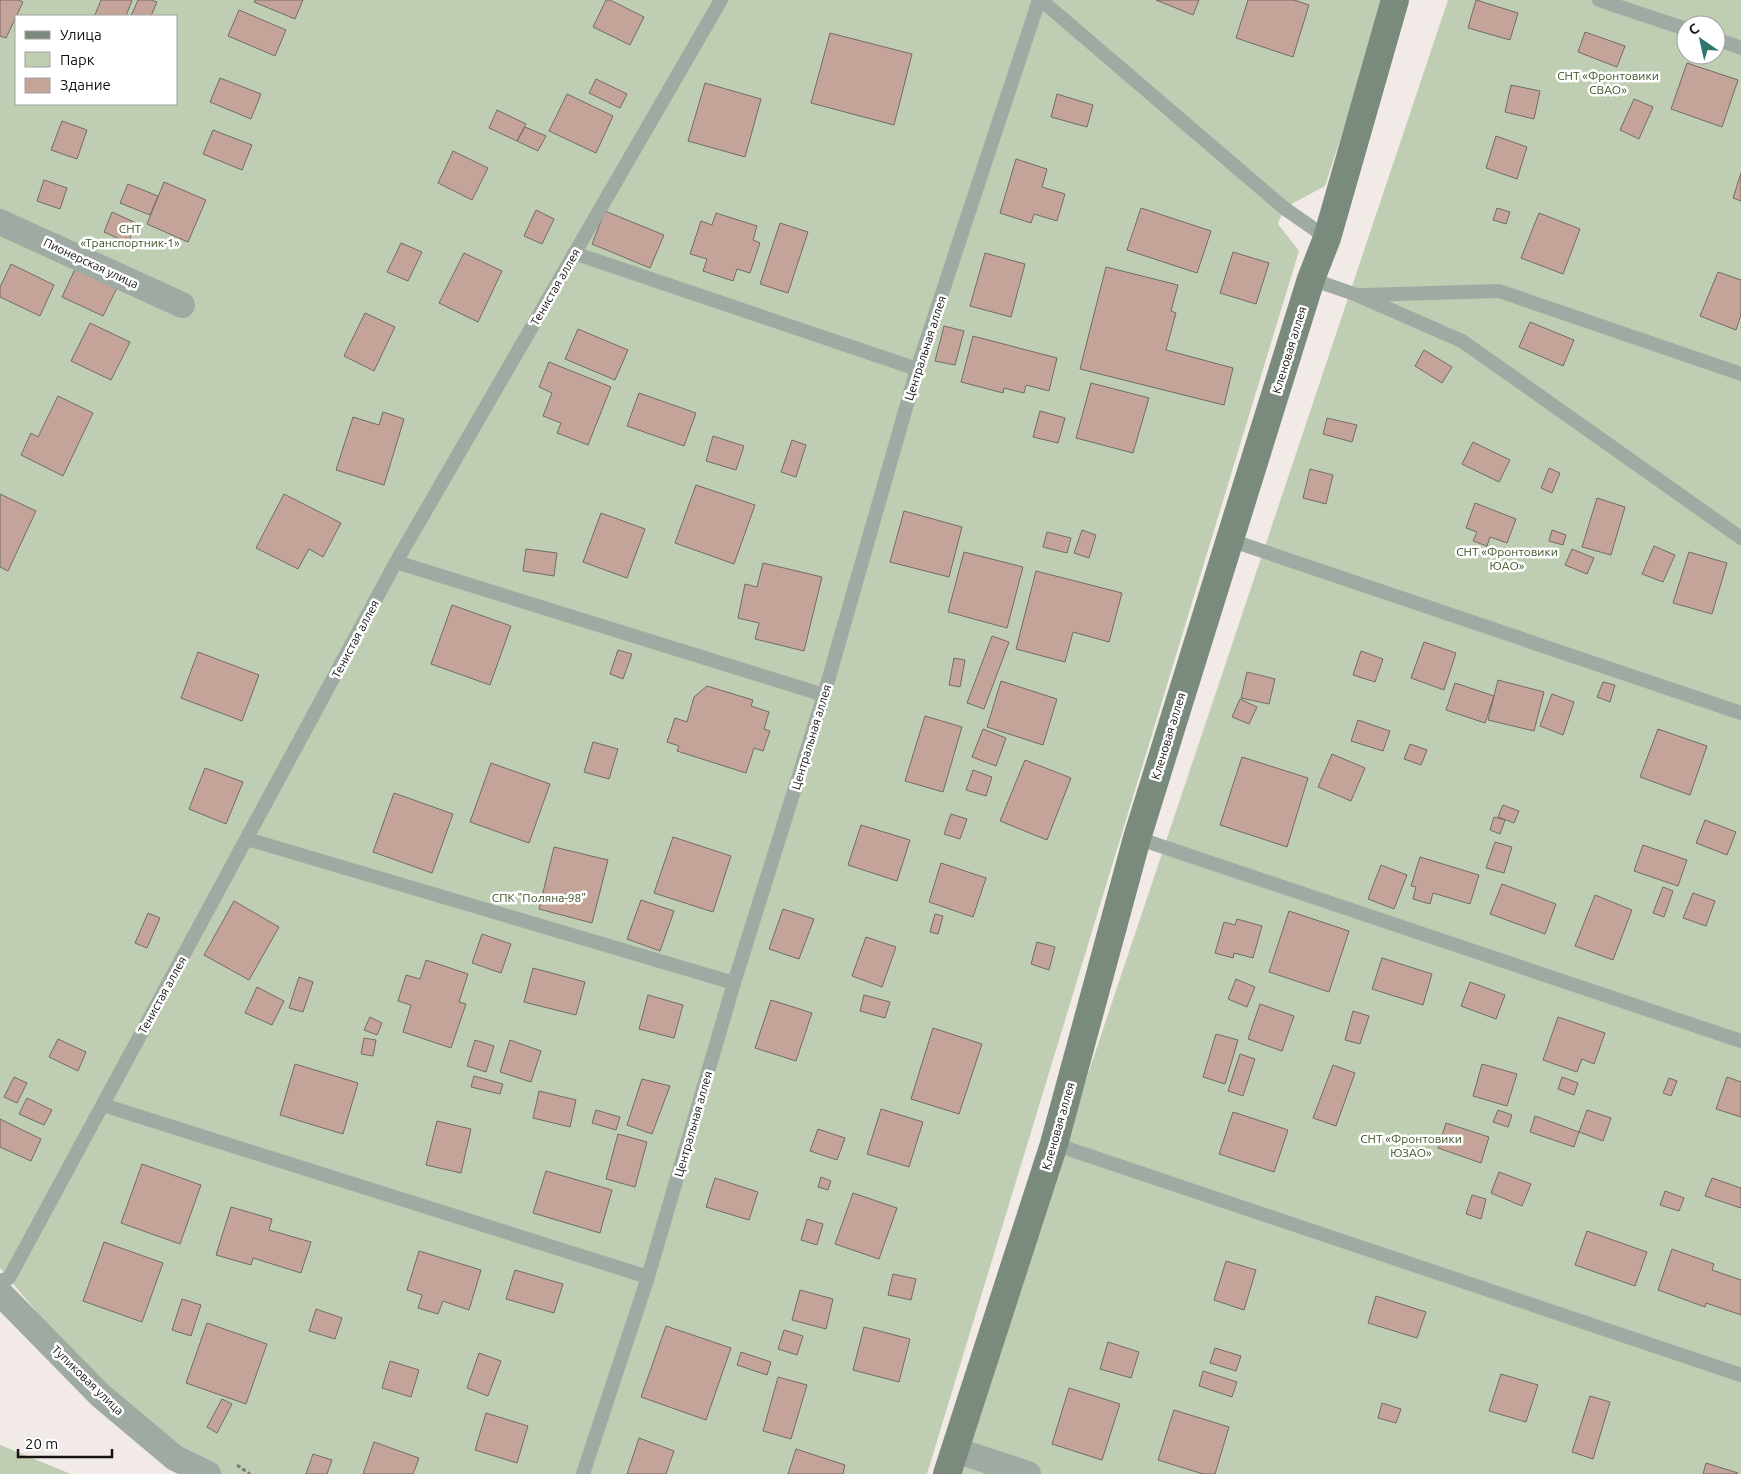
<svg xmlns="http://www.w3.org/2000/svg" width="1741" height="1474" font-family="Ubuntu,sans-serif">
<rect width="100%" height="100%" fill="#f2eae7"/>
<path fill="#bfceb2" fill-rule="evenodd" d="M0,0H1386L1325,186L1284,208L1278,224L1299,251L927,1474H221L210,1469L92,1378L0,1268ZM16,16H176V104H16Z
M1448,0H1741V1474H954ZM1686,25H1716V55H1686Z
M0,1445L71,1474H0Z"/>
<path fill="#c4a498" stroke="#726b69" d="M0,0H19L23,2L6,38L0,36Z
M101,0H132L126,16H98L95,15Z
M138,0H151L157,2L151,16H131Z
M255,0H303L295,19L254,2Z
M606,0H610L644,17L630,45L593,27Z
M1156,0H1199L1193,15Z
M1248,0H1294L1309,5L1293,57L1236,38Z
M1476,0L1518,13L1510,40L1468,28Z
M239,10L286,30L275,56L228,36Z
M1585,32L1625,46L1617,67L1578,52Z
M830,33L912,54L894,125L811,103Z
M1687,63L1738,80L1722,127L1671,109Z
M220,78L261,94L251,119L210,102Z
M596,79L627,94L620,108L589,93Z
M705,83L761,99L745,157L688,141Z
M1511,85L1540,91L1534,119L1505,112Z
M567,94L613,116L596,153L549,131Z
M1057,94L1093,105L1087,127L1051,117Z
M1634,99L1653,107L1639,139L1620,130Z
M497,110L526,124L517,141L489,128Z
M62,121L87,130L77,159L51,150Z
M525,127L546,136L538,151L517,141Z
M213,130L252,145L242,170L203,154Z
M1496,136L1527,147L1517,179L1486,168Z
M453,151L488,168L472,200L438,183Z
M1016,159L1047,169L1042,187L1065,194L1057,221L1034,214L1031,223L1000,213Z
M1741,173V201L1733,198Z
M44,180L67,188L60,209L37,201Z
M164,182L206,200L188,242L147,224Z
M128,184L158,196L150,215L120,203Z
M1141,208L1211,231L1197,273L1127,250Z
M1497,208L1510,212L1506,224L1493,220Z
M536,210L554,219L542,244L524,236Z
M605,211L664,235L650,268L592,244Z
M112,212L136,223L128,243L104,232Z
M716,213L757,226L753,240L760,243L750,273L737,269L733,281L703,271L707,259L690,254L701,221L712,225Z
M1539,213L1580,229L1563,274L1521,258Z
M780,223L808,232L788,293L760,284Z
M401,243L422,252L408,281L387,272Z
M1233,252L1269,263L1256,304L1220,293Z
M464,253L502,271L478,322L439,303Z
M985,253L1025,264L1011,317L970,306Z
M11,264L54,285L40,316L0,297V287Z
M76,267L118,286L103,316L62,297Z
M1106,267L1178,285L1171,311L1176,313L1166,350L1233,368L1224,405L1080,369Z
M1718,272L1741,280V315L1736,330L1700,316Z
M365,313L395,327L374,371L344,356Z
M1530,322L1574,340L1563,366L1519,347Z
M90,323L130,342L111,380L71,361Z
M944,326L964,331L955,365L935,361Z
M578,329L628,350L615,380L565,359Z
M973,336L1057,358L1049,391L1026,385L1024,393L1004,388L1003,393L961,382Z
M1424,350L1452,367L1442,383L1415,366Z
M549,362L611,387L588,445L557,433L561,423L543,416L552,393L539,387Z
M1091,383L1149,398L1133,453L1076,438Z
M639,393L696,413L684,446L627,426Z
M58,396L93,413L63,476L21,455L31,433L38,437Z
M1040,411L1065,418L1058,443L1033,437Z
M383,412L404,419L384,485L336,470L353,417L379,425Z
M1327,418L1357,425L1352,442L1323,434Z
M713,436L744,446L736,470L706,461Z
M792,440L806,445L796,477L781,472Z
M1473,442L1510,460L1499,482L1462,464Z
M1549,468L1560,473L1552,493L1541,488Z
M1310,469L1333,475L1326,504L1303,498Z
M696,485L755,505L734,564L675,543Z
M0,494L36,511L8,571L0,567Z
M284,494L341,523L323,557L309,549L298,569L256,548Z
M1597,498L1625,507L1611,555L1582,547Z
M1475,503L1516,519L1507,543L1490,537L1487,546L1473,541L1477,532L1466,528Z
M904,511L962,527L949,577L890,562Z
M601,513L645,529L627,578L583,562Z
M1082,530L1096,535L1089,558L1074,553Z
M1552,530L1566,535L1563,545L1549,541Z
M1047,532L1071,538L1067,553L1043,547Z
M1654,546L1675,555L1663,582L1642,574Z
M526,549L557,553L554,576L523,571Z
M1572,549L1594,558L1587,574L1565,565Z
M964,552L1023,567L1007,628L948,612Z
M1689,552L1727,563L1712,614L1673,603Z
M763,563L822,577L804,651L755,639L759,623L738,618L745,584L757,587Z
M1036,571L1122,593L1109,642L1073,632L1065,662L1016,649Z
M452,605L511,626L490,685L431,664Z
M992,636L1009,642L984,709L967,703Z
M1424,642L1456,653L1444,690L1411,678Z
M618,650L632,654L623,679L610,674Z
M1361,651L1383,659L1375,682L1353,675Z
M198,652L259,675L242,721L181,698Z
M954,658L965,660L960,687L949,685Z
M1247,672L1275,679L1269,704L1241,698Z
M1498,680L1544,692L1534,731L1488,720Z
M1001,681L1057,699L1043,745L987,727Z
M1603,682L1615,685L1610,702L1597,697Z
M1455,683L1494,696L1485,723L1446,710Z
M707,686L753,700L751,706L769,712L764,729L770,731L763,751L754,748L746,773L677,751L679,746L667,742L675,718L687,722L694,697Z
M1552,694L1574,702L1563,735L1540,726Z
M1240,699L1257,707L1249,724L1232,717Z
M925,716L962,727L943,792L905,781Z
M1358,720L1390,731L1383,751L1351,741Z
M983,729L1006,738L996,766L972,757Z
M1658,729L1707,746L1690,795L1640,777Z
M593,742L618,749L609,779L584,772Z
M1410,744L1427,750L1421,765L1404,759Z
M1332,754L1365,768L1351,801L1318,787Z
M1242,757L1308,778L1287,847L1220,825Z
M1025,760L1071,778L1047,840L1000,821Z
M491,763L550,784L529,843L470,822Z
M205,768L243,782L226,824L189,809Z
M973,770L992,777L986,796L966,790Z
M394,793L453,814L432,873L373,852Z
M1503,805L1519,811L1514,823L1498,817Z
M951,814L967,819L960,839L944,834Z
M1494,817L1505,820L1500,834L1490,830Z
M1705,820L1736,832L1727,855L1696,843Z
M861,825L910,840L897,881L848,865Z
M673,837L731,856L713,912L654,893Z
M1495,842L1512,847L1504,873L1486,868Z
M1643,845L1687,860L1678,886L1634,871Z
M554,847L608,860L592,923L539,909Z
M1420,857L1479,875L1470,904L1433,893L1430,904L1413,899L1416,887L1411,886Z
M941,863L986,878L973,917L929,902Z
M1381,865L1407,875L1394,909L1368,899Z
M1502,884L1556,904L1545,934L1490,914Z
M1663,887L1673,891L1664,917L1653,913Z
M1693,893L1715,901L1706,926L1683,918Z
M1595,895L1632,910L1613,960L1575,946Z
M641,900L674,911L660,951L627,939Z
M234,901L279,927L249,980L204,955Z
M783,909L814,919L799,959L769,949Z
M1289,911L1349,931L1329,992L1269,972Z
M148,913L160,918L147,948L135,943Z
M935,914L943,916L938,934L930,932Z
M1237,919L1262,926L1253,958L1234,953L1233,958L1215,953L1224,922L1235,925Z
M482,934L511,944L501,973L472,963Z
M866,937L896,947L882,987L852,976Z
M1037,942L1055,947L1049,970L1031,964Z
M1382,958L1432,974L1423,1005L1372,989Z
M426,960L468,974L459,1002L466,1004L451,1048L403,1032L411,1005L398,1001L406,975L420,979Z
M533,968L585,982L576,1015L524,1002Z
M299,977L313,982L303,1012L289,1008Z
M1236,979L1255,987L1247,1007L1228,999Z
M1470,982L1505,995L1496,1019L1461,1006Z
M257,987L284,1001L272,1025L245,1013Z
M648,995L683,1005L674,1038L639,1029Z
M864,995L890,1002L885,1018L860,1011Z
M771,1000L812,1013L796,1061L755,1048Z
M1260,1004L1294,1016L1282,1051L1248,1039Z
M1353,1011L1369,1016L1360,1044L1345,1040Z
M370,1017L382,1023L377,1035L364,1030Z
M1558,1017L1605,1033L1594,1064L1582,1059L1577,1072L1543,1060Z
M933,1028L982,1044L959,1114L911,1099Z
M1216,1034L1238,1040L1225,1084L1203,1077Z
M364,1038L376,1040L373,1056L361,1054Z
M58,1039L86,1052L78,1071L49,1057Z
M475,1040L494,1046L486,1072L467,1066Z
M510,1040L541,1051L531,1082L500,1072Z
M1240,1054L1255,1059L1243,1096L1228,1091Z
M295,1064L358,1083L343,1134L280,1115Z
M1482,1064L1517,1074L1507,1106L1473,1096Z
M1333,1065L1355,1073L1336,1126L1313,1118Z
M474,1076L503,1084L500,1094L471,1087Z
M14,1077L27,1083L17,1103L4,1097Z
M1562,1077L1578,1083L1574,1095L1558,1089Z
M1727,1077L1741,1082V1117L1716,1109Z
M1669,1078L1677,1081L1671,1096L1663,1093Z
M642,1079L670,1086L652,1134L627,1125Z
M539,1091L576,1100L570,1127L533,1118Z
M27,1098L52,1110L44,1125L19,1114Z
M881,1109L923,1122L909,1167L867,1154Z
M596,1110L620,1117L616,1130L592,1123Z
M1498,1110L1512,1115L1508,1127L1493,1122Z
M1587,1110L1611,1118L1603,1141L1579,1132Z
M1233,1112L1288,1130L1274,1172L1219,1154Z
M1535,1116L1579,1132L1574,1147L1530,1132Z
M0,1119L41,1139L31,1161L0,1147Z
M437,1121L471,1129L461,1173L426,1165Z
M1446,1123L1489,1137L1481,1163L1438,1148Z
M818,1129L845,1138L837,1160L810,1151Z
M618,1134L647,1142L635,1187L606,1179Z
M142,1164L201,1185L180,1244L121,1223Z
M546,1171L612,1190L600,1233L533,1213Z
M1499,1172L1531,1184L1522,1206L1491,1193Z
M821,1177L831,1181L828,1190L818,1187Z
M715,1178L758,1192L749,1220L706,1207Z
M1712,1178L1741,1188V1208L1705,1196Z
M1665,1191L1684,1198L1679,1211L1660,1205Z
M853,1193L897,1208L879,1259L835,1244Z
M1472,1195L1486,1199L1481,1219L1466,1214Z
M231,1207L272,1219L269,1230L311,1242L301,1273L253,1258L251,1265L216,1255Z
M807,1219L823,1224L817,1245L801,1240Z
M1587,1231L1647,1252L1635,1286L1575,1265Z
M104,1242L163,1263L142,1322L83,1301Z
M1672,1249L1714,1264L1712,1270L1741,1280V1315L1706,1303L1705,1307L1658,1290Z
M419,1251L481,1270L469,1310L443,1301L438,1314L418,1308L422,1295L407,1290Z
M1226,1261L1256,1270L1244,1310L1214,1300Z
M515,1270L563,1284L554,1313L506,1299Z
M893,1274L916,1279L911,1300L888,1295Z
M800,1290L833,1299L826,1329L792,1320Z
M1376,1296L1426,1312L1417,1338L1368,1323Z
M182,1299L201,1305L191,1336L172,1330Z
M316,1309L342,1318L335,1339L309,1331Z
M207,1323L267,1344L246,1404L186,1383Z
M666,1326L731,1348L706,1420L641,1397Z
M864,1327L910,1339L899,1382L853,1370Z
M784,1330L803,1336L797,1355L778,1349Z
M1108,1342L1139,1352L1131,1378L1100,1369Z
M1215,1348L1241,1356L1236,1371L1210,1363Z
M741,1352L771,1362L767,1375L737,1365Z
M479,1353L501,1361L488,1396L467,1388Z
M390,1361L419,1370L411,1397L382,1388Z
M1203,1371L1237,1382L1232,1397L1199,1386Z
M1501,1374L1538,1385L1526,1422L1489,1411Z
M778,1377L807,1385L791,1439L763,1431Z
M1069,1388L1120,1404L1102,1460L1052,1444Z
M1590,1396L1610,1402L1593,1459L1572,1452Z
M222,1399L232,1404L217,1433L207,1427Z
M1382,1403L1401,1409L1396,1423L1378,1418Z
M1174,1410L1229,1427L1215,1474H1203L1158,1460Z
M486,1413L528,1426L517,1463L475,1450Z
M639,1438L674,1451L666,1474H627Z
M374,1442L419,1458L413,1474H363Z
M796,1449L845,1465L843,1474H788Z
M313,1454L332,1460L327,1474H306Z
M1706,1463L1738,1473L1737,1474H1703Z"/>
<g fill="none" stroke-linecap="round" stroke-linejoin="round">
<path stroke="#7f7a78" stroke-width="3" stroke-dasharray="4 2.5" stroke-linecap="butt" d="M237,1465L250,1474"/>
<path stroke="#9faba2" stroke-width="14" d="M1041,0L1284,208L1327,238
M1599,0L1686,29
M1716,39L1741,48
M574,253L917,369
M1311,279L1357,295L1462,341L1741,538
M1363,295L1499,291L1741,374
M1230,540L1741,713
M396,562L824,695
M1137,838L1741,1041
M247,839L734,983
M103,1105L648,1277
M1054,1144L1741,1375
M0,1281L9,1278L396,562L721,0
M583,1474L648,1277L734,983L824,695L917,369L1039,0"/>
<path stroke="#9faba2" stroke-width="26" d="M0,222L182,305
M0,1293L100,1395L175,1458L208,1474
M955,1450L1028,1474"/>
<path stroke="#7a8b7e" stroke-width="28" d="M947,1474L1054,1144L1137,838L1311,279L1327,238L1395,0"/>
</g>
<g text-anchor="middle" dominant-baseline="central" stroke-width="5" stroke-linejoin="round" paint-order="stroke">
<g font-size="12" fill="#3a5025" stroke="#fff">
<text x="1608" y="75">СНТ «Фронтовики<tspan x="1608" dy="14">СВАО»</tspan></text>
<text x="130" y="228">СНТ<tspan x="130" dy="14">«Транспортник-1»</tspan></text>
<text x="1507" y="551">СНТ «Фронтовики<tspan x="1507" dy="14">ЮАО»</tspan></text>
<text x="539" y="897">СПК "Поляна-98"</text>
<text x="1411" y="1138">СНТ «Фронтовики<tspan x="1411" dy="14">ЮЗАО»</tspan></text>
</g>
<g font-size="12" fill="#161413" stroke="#fff">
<text transform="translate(91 263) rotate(25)">Пионерская улица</text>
<text transform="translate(555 287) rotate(-60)">Тенистая аллея</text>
<text transform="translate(925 348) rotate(-72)">Центральная аллея</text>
<text transform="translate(1289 350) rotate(-73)">Кленовая аллея</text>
<text transform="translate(355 639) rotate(-62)">Тенистая аллея</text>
<text transform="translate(1168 736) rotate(-73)">Кленовая аллея</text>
<text transform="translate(811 737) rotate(-73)">Центральная аллея</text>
<text transform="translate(162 995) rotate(-61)">Тенистая аллея</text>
<text transform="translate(693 1124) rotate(-74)">Центральная аллея</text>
<text transform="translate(1058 1126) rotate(-74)">Кленовая аллея</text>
<text transform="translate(88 1380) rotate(44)">Тупиковая улица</text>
</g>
</g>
<rect x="15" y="15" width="162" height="90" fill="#ffffff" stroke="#a2a1a1"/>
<rect x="25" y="31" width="25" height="8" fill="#7a8b7e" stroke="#a2a1a1"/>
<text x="60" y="40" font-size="15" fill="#161413">Улица</text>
<rect x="25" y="52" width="25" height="15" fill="#bfceb2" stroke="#a2a1a1"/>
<text x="60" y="65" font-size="15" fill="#161413">Парк</text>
<rect x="25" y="78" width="25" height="15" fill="#c4a498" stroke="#a2a1a1"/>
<text x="60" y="90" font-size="15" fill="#161413">Здание</text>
<g transform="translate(1701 40) rotate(326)"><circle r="24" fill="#ffffff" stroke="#a2a1a1"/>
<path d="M0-4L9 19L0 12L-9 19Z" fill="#2f766c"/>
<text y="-8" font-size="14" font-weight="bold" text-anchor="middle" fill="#161413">С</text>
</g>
<path d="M18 1449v8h94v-8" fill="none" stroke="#161413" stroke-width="2.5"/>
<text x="25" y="1449" font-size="15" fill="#161413" stroke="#ffffff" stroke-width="4" paint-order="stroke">20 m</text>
</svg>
